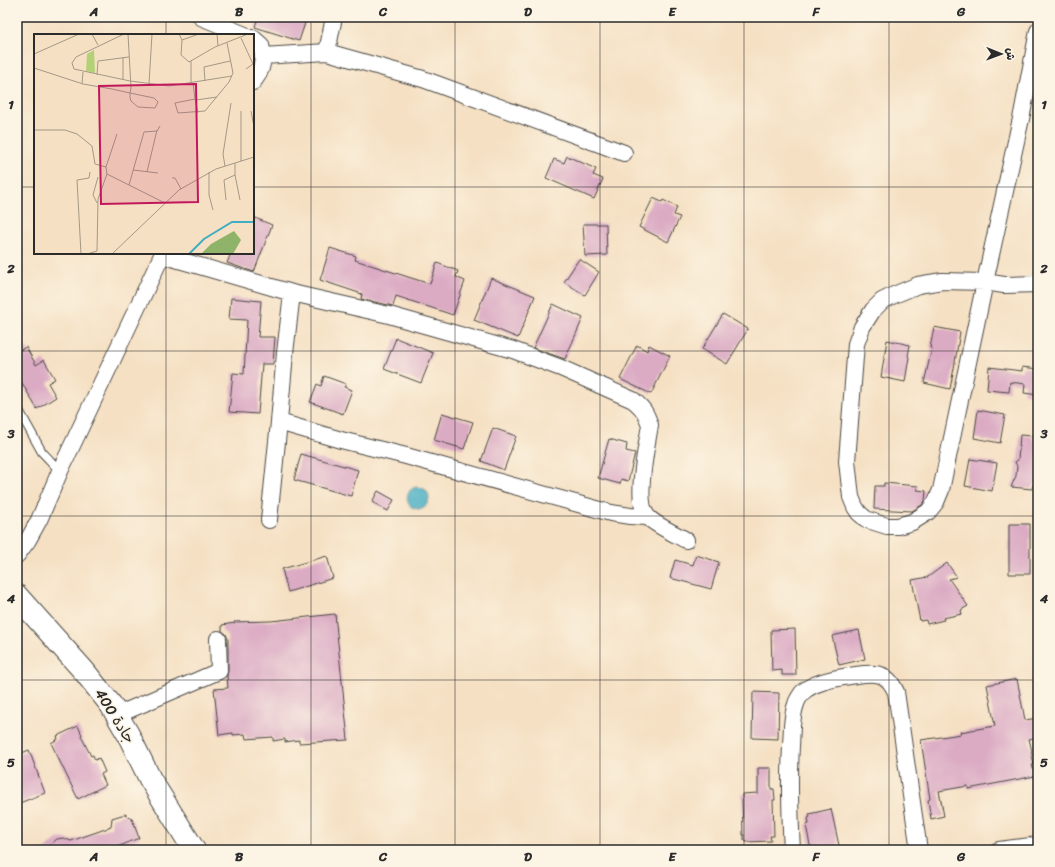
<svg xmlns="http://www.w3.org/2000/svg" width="1055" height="867" font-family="Sriracha,'Playpen Sans Arabic',sans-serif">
<rect width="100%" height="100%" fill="#fcf5e5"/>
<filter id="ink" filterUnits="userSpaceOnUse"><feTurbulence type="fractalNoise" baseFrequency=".025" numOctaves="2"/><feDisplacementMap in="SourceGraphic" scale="8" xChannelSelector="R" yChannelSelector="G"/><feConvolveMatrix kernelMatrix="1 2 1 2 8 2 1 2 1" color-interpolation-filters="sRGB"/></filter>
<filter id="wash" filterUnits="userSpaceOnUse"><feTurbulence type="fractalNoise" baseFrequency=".012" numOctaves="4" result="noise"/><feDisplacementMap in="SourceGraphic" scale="16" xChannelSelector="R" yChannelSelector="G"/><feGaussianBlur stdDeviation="0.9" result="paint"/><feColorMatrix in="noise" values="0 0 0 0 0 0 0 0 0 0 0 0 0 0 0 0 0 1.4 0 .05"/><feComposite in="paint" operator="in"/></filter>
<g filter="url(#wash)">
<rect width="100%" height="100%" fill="#f5e0c3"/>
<path fill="#42adc2" stroke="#366c76" d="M407 498a11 11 0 1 1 22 0a11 11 0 1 1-22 0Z"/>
<g id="blocks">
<path fill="#dbabc4" d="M258,17H307L299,41L255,27Z
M567,156L596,169L593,175L603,179L594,199L546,178L554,159L564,163Z
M653,198L662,202L663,200L677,207L674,215L680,217L668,242L639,227Z
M253,217L272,225L254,272L227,263L231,253H253Z
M583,224H606L607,255L585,256Z
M330,248L356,256L355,260L430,284L437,263L458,271L456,277L465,281L453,315L396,296L393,306L361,299L362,294L320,280Z
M579,259L599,272L585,295L564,282Z
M491,278L535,296L518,338L474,320Z
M231,298L261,301L258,337H275L273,364H262L258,414L229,412L233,373L244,374L247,320L229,319Z
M553,304L583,318L565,359L533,348Z
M723,314L748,329L727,364L702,349Z
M934,327L960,332L954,368L950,389L924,383L932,348H930Z
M396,338L433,353L421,383L384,369Z
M887,340L910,345L908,356L909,357L905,382L881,377Z
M637,345L647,351L649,345L670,356L651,394L620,379Z
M26,347L36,365L44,360L55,379L48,383L56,397L37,409L17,374V352Z
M989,367L1022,371V367L1038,369V395L1024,393L1025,384L1010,382L1009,392L987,390Z
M324,376L346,384L344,387L352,390L343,414L310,402L317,384L321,386Z
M978,410L1005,415L1000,443L974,438Z
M442,413L473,422L464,449L434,440Z
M493,428L516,436L504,470L481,461Z
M1020,435L1033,436V440H1036L1035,444H1038L1037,485H1033L1032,489L1011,487L1016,476L1017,466L1015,462L1018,460Z
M609,439L627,444L626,451L635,453L628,481L621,479L620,484L598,478Z
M301,454L358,470L351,496L294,480Z
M970,459L997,463L992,491L965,486Z
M884,483L918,486L917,490L926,491L925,501L922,505L912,511L874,509L875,486H884Z
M378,491L394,500L388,511L372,502Z
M1009,524H1030V574H1009Z
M696,555L719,562L711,589L670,578L675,560L693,565Z
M327,556L333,578L288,592L282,569Z
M947,563L957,577L949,579L968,606L961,610L962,614L943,618L944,620L927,624L926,620L920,621L912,580L928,577Z
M335,614L348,740L299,743V740L285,742V739L273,741V737L246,739L245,734L233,735V733L219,735L214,689L228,688L227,676L228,671V639L226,634L222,631V625L235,623L234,622L271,621Z
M795,629L796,675H782V670L772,671L771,630Z
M859,630L865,659L839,665L832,636Z
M1017,679L1025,720L1038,718V737L1029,739L1032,751H1031L1034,765H1032L1035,776L968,789V786L939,791L944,816L931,819L928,800L930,799L921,740L961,734L960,732L995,726L987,685Z
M753,692L779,693L778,739L752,738Z
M78,726L82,735L81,736L91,756L93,755L95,760L99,758L105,772L101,774L106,785L78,799L51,743L58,739L57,736Z
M29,750L45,793L17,804V755Z
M758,768H771V789H774L775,800H773L774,836H770L771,841L746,842V840H744V835H743L742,794L758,793Z
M831,809L840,850H811L806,825L809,824L808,818L810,817L809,814Z
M125,814L132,819L139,838L110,850H44L57,839L63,838L71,841L111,827L112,818Z"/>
</g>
</g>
<g filter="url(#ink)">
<use href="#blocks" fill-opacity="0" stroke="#494642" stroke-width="1"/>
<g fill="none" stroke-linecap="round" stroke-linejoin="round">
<defs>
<path id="service" d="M17,407L42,452L60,471"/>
<path id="minor" d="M201,17L245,35
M1038,31L1022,114L985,282L941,490L936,502L928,512L912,522L898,526H887L871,521L866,519L859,513L855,507L851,497L847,461L856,344L862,327L873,310L882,301L894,295L918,285L942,281L985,282L1004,285L1038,284
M253,38L261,45L263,56
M327,52L334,17
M253,82C260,73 262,68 263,56L327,52L423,79L624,153
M162,255L292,293L389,315L513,350L561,368L633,400C643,408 646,413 650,425C647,445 634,501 647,516C653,524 677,535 686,540
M279,422L341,440L406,456L611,513L630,516L647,517
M269,520L279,422L285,353L292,293
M17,555L28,540L39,520L60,471L163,253
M117,715L219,671L218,639
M792,850C790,815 789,781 791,746C792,732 791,717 796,704C797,700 800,696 802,693C812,682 841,677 856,675C876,672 887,672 896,692L914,816L919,850
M999,850L1038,845"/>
<path id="secondary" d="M17,596L84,671L111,705L128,734L150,779L194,850"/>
</defs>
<use href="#service" stroke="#494642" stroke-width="10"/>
<use href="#minor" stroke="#494642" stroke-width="18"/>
<use href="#secondary" stroke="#494642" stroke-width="24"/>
<use href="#service" stroke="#fff" stroke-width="8"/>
<use href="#minor" stroke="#fff" stroke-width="16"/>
<use href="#secondary" stroke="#fff" stroke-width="22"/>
</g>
</g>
<path fill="none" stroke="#2b2b2b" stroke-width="1" stroke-opacity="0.55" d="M166,17V35M311,17V850M455,17V850M600,17V850M744,17V850M889,17V850M17,187H35M253,187H1038M166,253V850M17,351H1038M17,516H1038M17,680H1038"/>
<g text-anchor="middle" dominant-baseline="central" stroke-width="3.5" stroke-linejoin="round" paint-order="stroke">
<g font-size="15" fill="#2b2b2b" stroke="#fcf5e5">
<text transform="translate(115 716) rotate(58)">جادة 400</text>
</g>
</g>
<g transform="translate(34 34)">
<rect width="220" height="220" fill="#f5e0c3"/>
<path d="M60,16L61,39L52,37L53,20Z" fill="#b4d178"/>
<path d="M200,197L207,206L199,220H167L177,210Z" fill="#8fb368"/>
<path fill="none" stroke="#42adc2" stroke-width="2" d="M155,220L170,205L198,188H220"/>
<path fill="none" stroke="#a49886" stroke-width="1" d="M58,0L64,11M90,0L42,23L38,29L40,35L96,47L135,52L198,42M145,0L148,6L147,21L155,28L181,13L214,0M183,0L184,12M207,4L219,30L212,35M148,6L165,0M0,20L45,0M157,27V49M0,34L49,50L78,55L96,59L120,64L124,68L121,74L104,73L97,67L96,64V59L97,54L94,0M63,41L64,27L95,23M89,46V23M171,47L170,33L196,27M159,49L161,65L141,69L144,79L171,77L195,48L199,39L193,9M48,50L49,38M115,50L118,0M161,65L164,79M162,66L183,63M217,77L220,93M0,96H31L43,100L58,112L61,130L72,133M83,100L72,133L73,140L131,169M207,127V77M191,132L189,120L197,69M99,136L124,139M113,138L123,96M175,138V161L179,176M201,141L206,166M138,144H141L147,155M95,151L110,98L123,97L126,92M192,166L190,146L201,141V129M63,169L59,161L64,143M47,220L43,146L55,144L56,138M53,220L63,217L64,165L73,140M78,220L145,156L182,135L220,123"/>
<path fill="#c2185b" fill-opacity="0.15" stroke="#c2185b" stroke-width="2" d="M162,50L164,168L67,170L65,52Z"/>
<rect width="220" height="220" fill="none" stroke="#2b2b2b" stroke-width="2"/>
</g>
<rect width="1055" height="867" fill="none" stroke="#fcf5e5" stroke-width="44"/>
<g transform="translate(1001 54) rotate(91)" stroke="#fcf5e5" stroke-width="3" paint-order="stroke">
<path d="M0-3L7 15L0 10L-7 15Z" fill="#2b2b2b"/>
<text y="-6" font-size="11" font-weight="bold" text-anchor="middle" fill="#2b2b2b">ش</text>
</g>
<rect x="22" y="22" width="1011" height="823" fill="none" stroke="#2b2b2b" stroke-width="1.5"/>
<g font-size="13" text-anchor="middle" font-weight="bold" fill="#2b2b2b">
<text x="94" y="16">A</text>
<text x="239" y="16">B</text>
<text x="383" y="16">C</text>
<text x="528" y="16">D</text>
<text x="672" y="16">E</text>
<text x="816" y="16">F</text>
<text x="961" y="16">G</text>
<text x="11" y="109">1</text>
<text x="1044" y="109">1</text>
<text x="11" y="273">2</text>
<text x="1044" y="273">2</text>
<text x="11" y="438">3</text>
<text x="1044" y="438">3</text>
<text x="11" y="603">4</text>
<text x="1044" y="603">4</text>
<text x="11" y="767">5</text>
<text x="1044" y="767">5</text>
<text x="94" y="861">A</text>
<text x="239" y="861">B</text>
<text x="383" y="861">C</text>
<text x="528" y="861">D</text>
<text x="672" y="861">E</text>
<text x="816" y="861">F</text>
<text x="961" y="861">G</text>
</g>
</svg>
